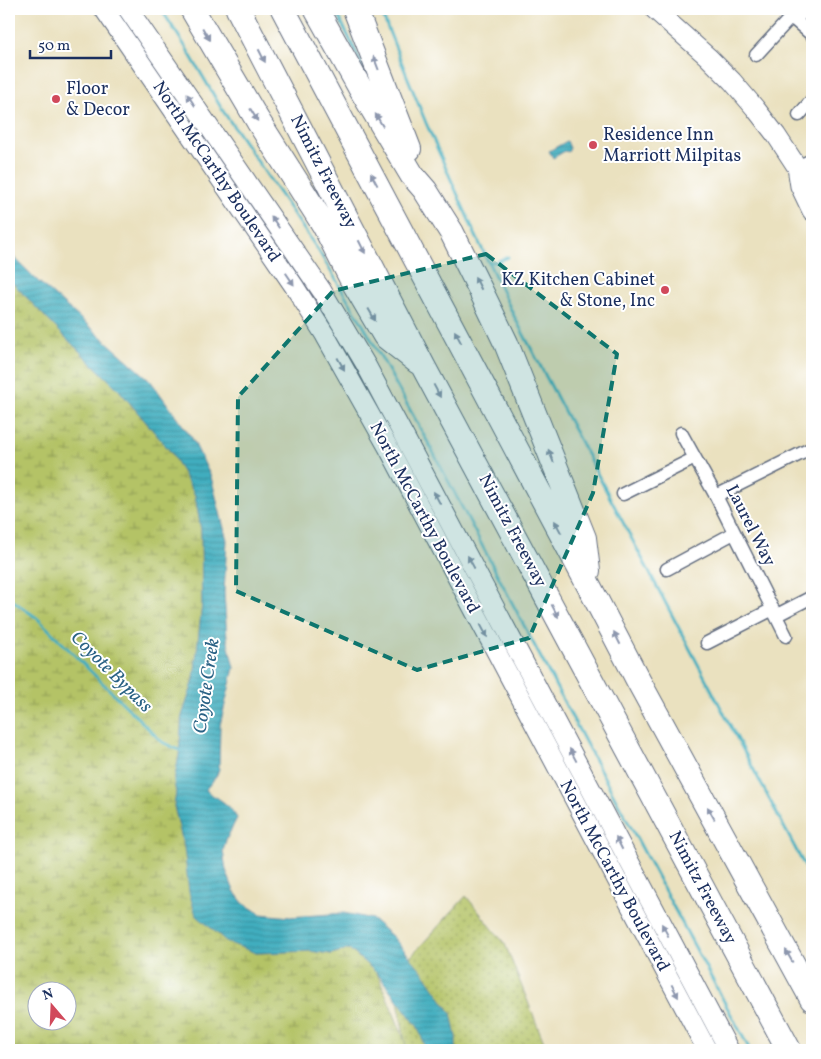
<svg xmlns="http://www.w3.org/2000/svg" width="821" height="1059" font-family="Vollkorn,serif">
<defs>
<pattern id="grass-dots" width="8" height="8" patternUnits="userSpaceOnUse" patternTransform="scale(1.25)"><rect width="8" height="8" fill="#b4c366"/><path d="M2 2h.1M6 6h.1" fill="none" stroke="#929f57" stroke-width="1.8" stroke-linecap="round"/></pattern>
<pattern id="wetland-marsh" width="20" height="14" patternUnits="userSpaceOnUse" patternTransform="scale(1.25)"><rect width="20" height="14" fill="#b4c366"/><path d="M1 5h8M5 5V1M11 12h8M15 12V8" fill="none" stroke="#929f57"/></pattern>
<pattern id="water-rules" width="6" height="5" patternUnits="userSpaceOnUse" patternTransform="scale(1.25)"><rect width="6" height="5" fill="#41aebf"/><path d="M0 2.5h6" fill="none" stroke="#368e9e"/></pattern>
</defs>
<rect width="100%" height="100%" fill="#fff"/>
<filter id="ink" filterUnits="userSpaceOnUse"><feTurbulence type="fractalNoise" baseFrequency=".02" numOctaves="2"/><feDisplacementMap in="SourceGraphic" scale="10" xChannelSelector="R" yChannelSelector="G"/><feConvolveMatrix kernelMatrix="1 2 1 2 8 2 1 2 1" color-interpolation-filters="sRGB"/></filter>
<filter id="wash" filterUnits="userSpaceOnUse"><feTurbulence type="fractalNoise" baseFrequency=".0096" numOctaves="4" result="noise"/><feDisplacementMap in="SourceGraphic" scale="20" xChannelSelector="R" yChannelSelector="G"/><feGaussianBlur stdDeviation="1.12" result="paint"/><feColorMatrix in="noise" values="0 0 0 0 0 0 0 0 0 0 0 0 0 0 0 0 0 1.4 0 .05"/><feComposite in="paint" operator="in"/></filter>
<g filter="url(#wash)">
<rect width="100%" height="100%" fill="#eae1bf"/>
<path fill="url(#grass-dots)" stroke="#687962" d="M115,9H123L330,310L324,315Z
M466,896L505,944L547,1050H406L394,975Z"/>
<path fill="url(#wetland-marsh)" stroke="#687962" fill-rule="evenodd" d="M9,279L54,326L119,390L171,452L195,495L201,530L202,604L194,680L182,716L179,756L174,781L176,793L174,806L184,847L256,953L310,951L331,954L349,949L377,973L405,1041L406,1050H9ZM38,992H68V1022H38Z"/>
<path fill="url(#water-rules)" stroke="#2e6e8e" d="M567,141L570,148L568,152L565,151L553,158L549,151Z
M9,250L13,256L39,282L150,380L192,438L211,477L227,540L224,593L227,638L234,668L220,725L219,769L216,777L206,789C209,795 214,795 219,799C227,804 232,810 237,818L226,840L223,851L226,870L234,891L243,903L261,914L290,917L344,913L372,919L392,936L423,972L451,1013L456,1037V1050H426L418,1027L377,973L349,949L331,954L310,951L256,953L227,942L196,915L189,892L184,847L174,806L176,793L174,781L179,756L182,716L194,680L202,604L201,530L195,495L171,452L119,390L54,326L9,279Z"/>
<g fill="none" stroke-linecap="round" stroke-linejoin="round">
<path stroke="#41aebf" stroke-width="3" d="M161,9L185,46L223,111L318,250L365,328L431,448L574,721L750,1050
M335,9L369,79
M380,9L426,123L475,234L515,318L812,880
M489,262H496L508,257
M9,598L37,618L162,742L181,751"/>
</g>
</g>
<g filter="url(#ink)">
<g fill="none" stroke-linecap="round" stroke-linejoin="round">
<defs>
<path id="street" d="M782,9L812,35
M795,20L806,9
M756,55L791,17
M799,115L812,100
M797,167L812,160
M681,433L716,496L786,636
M623,494L695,458
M716,496L812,448
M667,569L734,533
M777,615L812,597
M707,643L773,609"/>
<path id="secondary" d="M104,9L294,286L325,335L388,447L707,1050
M128,9L322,291L366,365L405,438L729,1050
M654,9L708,57L732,81L755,108L776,135L797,167L800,186L812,211"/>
<path id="highway" d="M192,9L258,121L324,225L351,278L385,336L418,362
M238,9L423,366L789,1050
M283,9L589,586L639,682L812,999
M316,9L359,86L412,175L425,190L452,233L479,287L506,343L584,538L588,571
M355,9L409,149"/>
</defs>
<use href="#street" stroke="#636d80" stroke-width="15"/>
<use href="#secondary" stroke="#636d80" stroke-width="21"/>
<use href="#highway" stroke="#636d80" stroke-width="26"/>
<use href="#street" stroke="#fff" stroke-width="12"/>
<use href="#secondary" stroke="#fff" stroke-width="19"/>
<use href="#highway" stroke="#fff" stroke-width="24"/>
</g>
<defs><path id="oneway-solid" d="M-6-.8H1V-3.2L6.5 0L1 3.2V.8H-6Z" transform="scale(1.25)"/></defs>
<g fill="#8d97ae">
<use href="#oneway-solid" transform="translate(206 34) rotate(60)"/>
<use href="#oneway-solid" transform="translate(262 56) rotate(63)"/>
<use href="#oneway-solid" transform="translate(376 63) rotate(-111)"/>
<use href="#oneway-solid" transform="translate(191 100) rotate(-124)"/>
<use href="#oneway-solid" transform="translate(254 115) rotate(59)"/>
<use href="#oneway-solid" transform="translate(379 120) rotate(-121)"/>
<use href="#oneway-solid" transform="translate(374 179) rotate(-118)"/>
<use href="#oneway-solid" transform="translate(275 222) rotate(-124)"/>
<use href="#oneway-solid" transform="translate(362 247) rotate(63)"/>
<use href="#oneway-solid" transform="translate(290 279) rotate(56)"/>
<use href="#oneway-solid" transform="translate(478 283) rotate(-117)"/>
<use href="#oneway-solid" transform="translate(372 315) rotate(60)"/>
<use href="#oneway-solid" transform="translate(458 337) rotate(-118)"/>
<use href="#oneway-solid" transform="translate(341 364) rotate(61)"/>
<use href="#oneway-solid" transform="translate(437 391) rotate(62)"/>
<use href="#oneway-solid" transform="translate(551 456) rotate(-112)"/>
<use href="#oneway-solid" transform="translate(437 498) rotate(-118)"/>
<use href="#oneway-solid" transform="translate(558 527) rotate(-118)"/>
<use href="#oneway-solid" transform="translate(471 562) rotate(-118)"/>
<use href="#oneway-solid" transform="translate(555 611) rotate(62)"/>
<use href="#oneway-solid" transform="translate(484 631) rotate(62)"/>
<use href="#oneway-solid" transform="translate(617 638) rotate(-117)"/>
<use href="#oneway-solid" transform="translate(573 755) rotate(-118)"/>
<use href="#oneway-solid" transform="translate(711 813) rotate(-119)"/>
<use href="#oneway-solid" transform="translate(619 843) rotate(-117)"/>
<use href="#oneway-solid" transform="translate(665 930) rotate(-118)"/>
<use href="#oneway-solid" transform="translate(789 956) rotate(-119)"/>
<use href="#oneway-solid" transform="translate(675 991) rotate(62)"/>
</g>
</g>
<path fill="#0f766e" fill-opacity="0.2" stroke="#0f766e" stroke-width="4" stroke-dasharray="10 6" stroke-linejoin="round" d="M486,254L617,354L593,493L529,638L417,670L236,591L238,397L333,291Z"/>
<g fill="#d1495b" stroke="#fff" stroke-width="2">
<circle cx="56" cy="99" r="5"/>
<circle cx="593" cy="145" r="5"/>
<circle cx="665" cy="290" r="5"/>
</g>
<g text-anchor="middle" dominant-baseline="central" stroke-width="4" stroke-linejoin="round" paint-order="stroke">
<g font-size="18" fill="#1b2f5e" stroke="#fff" text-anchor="start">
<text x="66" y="89">Floor<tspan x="66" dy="21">&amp; Decor</tspan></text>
<text x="603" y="135">Residence Inn<tspan x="603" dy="21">Marriott Milpitas</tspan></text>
<text x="655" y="280" text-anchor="end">KZ Kitchen Cabinet<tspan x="655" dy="21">&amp; Stone, Inc</tspan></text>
</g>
<g font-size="18" fill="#1b2f5e" stroke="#fff">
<text transform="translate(216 172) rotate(56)">North McCarthy Boulevard</text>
<text transform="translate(323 172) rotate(63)">Nimitz Freeway</text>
<text transform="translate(424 518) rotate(62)">North McCarthy Boulevard</text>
<text transform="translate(750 526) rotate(63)">Laurel Way</text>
<text transform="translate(512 531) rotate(62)">Nimitz Freeway</text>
<text transform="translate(614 876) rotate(62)">North McCarthy Boulevard</text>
<text transform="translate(702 888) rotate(62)">Nimitz Freeway</text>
</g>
<g font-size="19" font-style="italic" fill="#2a6285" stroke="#fff">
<text transform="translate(111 672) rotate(45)">Coyote Bypass</text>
<text transform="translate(207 686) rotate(-82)">Coyote Creek</text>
</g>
</g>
<rect width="821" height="1059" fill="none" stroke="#fff" stroke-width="30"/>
<g transform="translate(52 1006) rotate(341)"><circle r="24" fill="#ffffff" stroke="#a4acbf"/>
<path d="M0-4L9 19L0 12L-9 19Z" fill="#d1495b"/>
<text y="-8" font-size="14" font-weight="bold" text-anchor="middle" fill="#1b2f5e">N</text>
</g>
<path d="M30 50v8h81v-8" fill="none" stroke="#1b2f5e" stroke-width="2.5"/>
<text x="38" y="50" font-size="15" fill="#1b2f5e" stroke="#ffffff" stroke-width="4" paint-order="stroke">50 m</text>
</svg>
